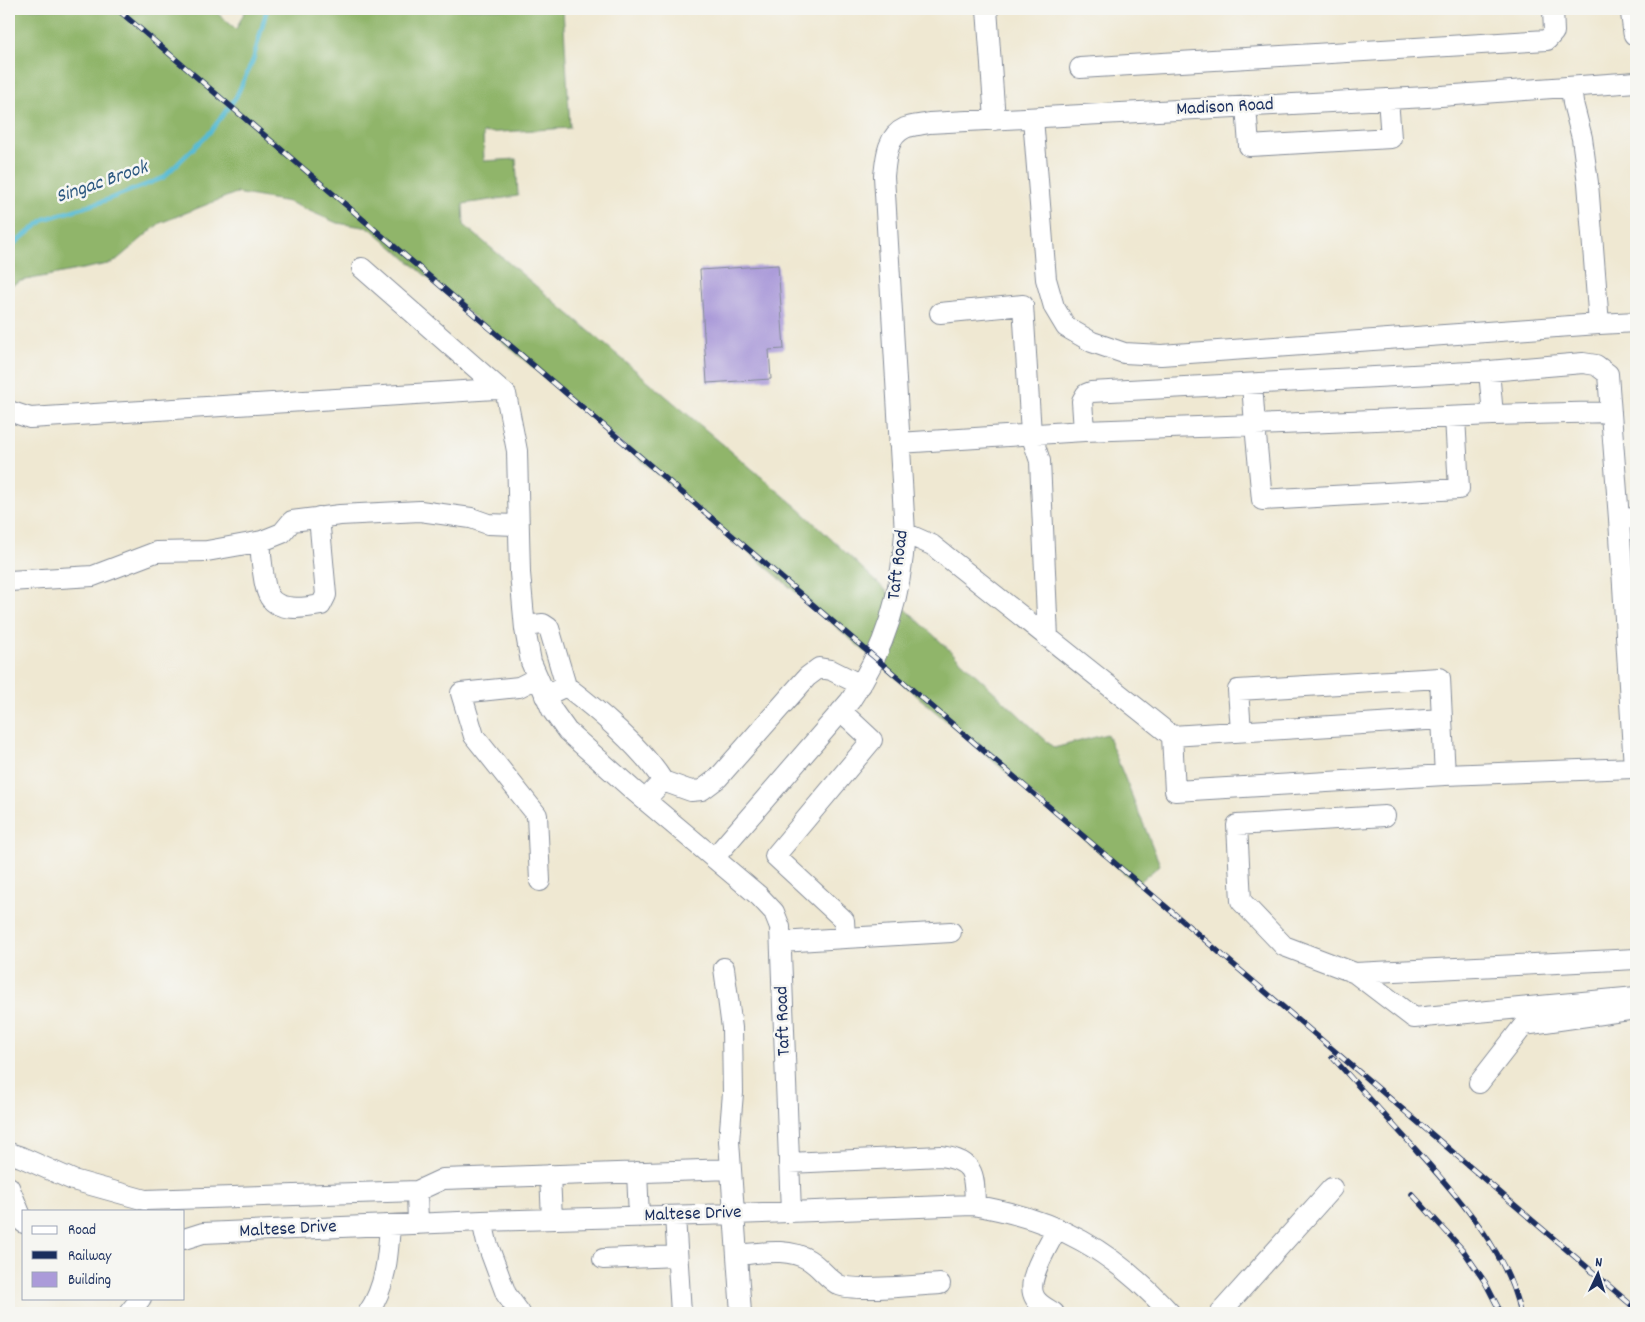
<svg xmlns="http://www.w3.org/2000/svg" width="1645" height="1322" font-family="Dekko,sans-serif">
<rect width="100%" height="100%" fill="#f6f6f2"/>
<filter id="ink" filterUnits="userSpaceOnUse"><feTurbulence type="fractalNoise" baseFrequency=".02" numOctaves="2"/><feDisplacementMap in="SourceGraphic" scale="10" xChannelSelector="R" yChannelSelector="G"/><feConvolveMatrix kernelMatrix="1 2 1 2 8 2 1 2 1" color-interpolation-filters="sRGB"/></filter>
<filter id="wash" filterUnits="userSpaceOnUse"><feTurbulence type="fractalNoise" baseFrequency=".0096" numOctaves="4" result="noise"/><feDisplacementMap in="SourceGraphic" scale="20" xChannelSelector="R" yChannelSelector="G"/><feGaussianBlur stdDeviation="1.12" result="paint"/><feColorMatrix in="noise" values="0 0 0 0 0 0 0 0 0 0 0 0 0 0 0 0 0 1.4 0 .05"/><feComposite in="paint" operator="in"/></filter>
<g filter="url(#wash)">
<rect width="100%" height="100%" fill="#efe8d2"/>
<path fill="#90b56a" stroke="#567264" d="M9,9H212L236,29L246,9H563L570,128L483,133L484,161L516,159L518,196L463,204L464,225L798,508L1054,748L1107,734L1160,865L1137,884L370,228L337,223L289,202L236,193L160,223L113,263L21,281L9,286Z"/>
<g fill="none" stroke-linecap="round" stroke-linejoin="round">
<path stroke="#56bbd4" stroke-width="4.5" d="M9,248L45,219L101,202L163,178L211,131L236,97L253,60L267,9"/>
</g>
<g id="blocks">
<path fill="#ab9bd9" d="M778,265L784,349L769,350L771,379L707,383L700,270Z"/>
</g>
</g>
<g filter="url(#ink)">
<use href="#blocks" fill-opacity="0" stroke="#858c98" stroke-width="1"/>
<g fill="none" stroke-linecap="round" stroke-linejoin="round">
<defs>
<path id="minor" d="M987,9L995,120
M1080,68L1547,40L1554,32L1553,9
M1571,87L1573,103L1582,138L1588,183L1599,324L1636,322
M1246,106L1249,146L1391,138L1388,99
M1033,118L1046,279L1054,307L1066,327L1092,342L1124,353L1161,355L1599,324
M362,268L501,390
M940,313L1023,305L1031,434L1040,461L1048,638
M9,411L30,418L495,389L501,390L506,394L517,451L520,573L525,629L531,662L552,710L567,731L633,790L759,896L774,912L780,927L791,1212
M1493,415L1611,412
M1455,417L1459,489L1262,500L1255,425L1493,415L1489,371
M1084,431L1255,425L1252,384
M899,443L1084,431L1082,401L1086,394L1091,392L1489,371L1583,363L1596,365L1608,374L1619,519L1636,518
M905,533L932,545L1172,736L1175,791L1445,775L1634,768L1619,519
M262,541C259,551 262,561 263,572C264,579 265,588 268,594C276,613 305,608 321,605L326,595L319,517
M9,581L93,576L156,552L207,551L262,541L282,533L292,521L340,515L420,511L471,518L488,524L518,525
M525,626L543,624L549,628L566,686
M537,678L519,687L461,693L474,736L537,815L540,881
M545,696L566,686C598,710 642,748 663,781
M1241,731L1238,690L1440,678L1442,719
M1172,736L1442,719L1445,775
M645,800L663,781L691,791L702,790L718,778L807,677L819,668L831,670L861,685
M714,858L850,701C886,649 901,595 905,533L884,176C886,158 887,136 905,128C912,125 922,125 929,123L1427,97L1636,82
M845,938L951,932
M781,942L845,938L844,920L775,856L872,740L841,711
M1636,959L1355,973L1414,1018L1636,997
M724,968L732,1028L733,1093L729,1141L741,1313
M1355,973L1284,946L1241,901L1237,825L1385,816
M1479,1083L1524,1025L1629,1010
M9,1153L21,1157L73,1180L145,1200L417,1191L418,1224
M789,1163L941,1156C976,1161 974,1175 975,1205
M637,1172L639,1217
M550,1175L552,1219
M9,1187L24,1223
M417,1191L443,1179L731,1169
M675,1216L681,1313
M482,1221L487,1243L506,1294L520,1313
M184,1239L203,1233L482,1221L734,1214L972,1205C1058,1219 1112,1250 1170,1313
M737,1255C761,1253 788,1247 809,1260C820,1267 828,1279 839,1285C855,1292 919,1285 940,1284
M603,1259L677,1256
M129,1313L141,1298
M368,1313C386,1287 388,1256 390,1225
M1054,1313C1048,1309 1039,1305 1035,1298C1024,1281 1049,1245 1057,1228
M1220,1313L1332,1188"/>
<path id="major" d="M1633,9L1636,33"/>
</defs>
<use href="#minor" stroke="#858c98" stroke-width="22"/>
<use href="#major" stroke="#858c98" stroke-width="27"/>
<use href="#minor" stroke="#fff" stroke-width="20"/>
<use href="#major" stroke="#fff" stroke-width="25"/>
<defs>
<path id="rail" d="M117,9L1636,1309
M1332,1057C1358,1085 1383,1114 1409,1142C1452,1190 1507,1248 1520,1313
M1412,1194L1463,1250L1485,1282L1501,1313"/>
</defs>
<use href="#rail" stroke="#1b2f5e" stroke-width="5.5"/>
<use href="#rail" stroke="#f6f6f2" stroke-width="4" stroke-dasharray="11" stroke-linecap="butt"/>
</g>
</g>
<g text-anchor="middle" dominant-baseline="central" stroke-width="5" stroke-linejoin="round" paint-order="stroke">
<g font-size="19" fill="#1b2f5e" stroke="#f6f6f2">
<text transform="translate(1225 108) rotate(-3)">Madison Road</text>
<text transform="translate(899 565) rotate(-83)">Taft Road</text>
<text transform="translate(784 1021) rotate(-92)">Taft Road</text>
<text transform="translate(693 1215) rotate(-2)">Maltese Drive</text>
<text transform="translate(288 1230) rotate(-3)">Maltese Drive</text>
</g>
<g font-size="20" font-style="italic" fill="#2d5981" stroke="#f6f6f2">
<text transform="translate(102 183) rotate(-19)">Singac Brook</text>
</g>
</g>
<rect width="1645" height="1322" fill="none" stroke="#f6f6f2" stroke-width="30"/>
<rect x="22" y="1210" width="162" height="90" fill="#f6f6f2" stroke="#9ea6b7"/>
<rect x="32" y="1226" width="25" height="8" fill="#ffffff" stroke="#9ea6b7"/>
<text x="68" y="1234" font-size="15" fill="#1b2f5e">Road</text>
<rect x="32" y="1251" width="25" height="8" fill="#1b2f5e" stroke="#9ea6b7"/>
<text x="68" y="1260" font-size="15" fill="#1b2f5e">Railway</text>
<rect x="32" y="1272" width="25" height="15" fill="#ab9bd9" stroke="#9ea6b7"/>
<text x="68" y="1284" font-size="15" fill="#1b2f5e">Building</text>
<g transform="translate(1598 1274) rotate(4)" stroke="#f6f6f2" stroke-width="4" paint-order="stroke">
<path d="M0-4L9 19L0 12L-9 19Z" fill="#1b2f5e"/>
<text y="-8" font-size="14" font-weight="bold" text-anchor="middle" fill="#1b2f5e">N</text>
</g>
</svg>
